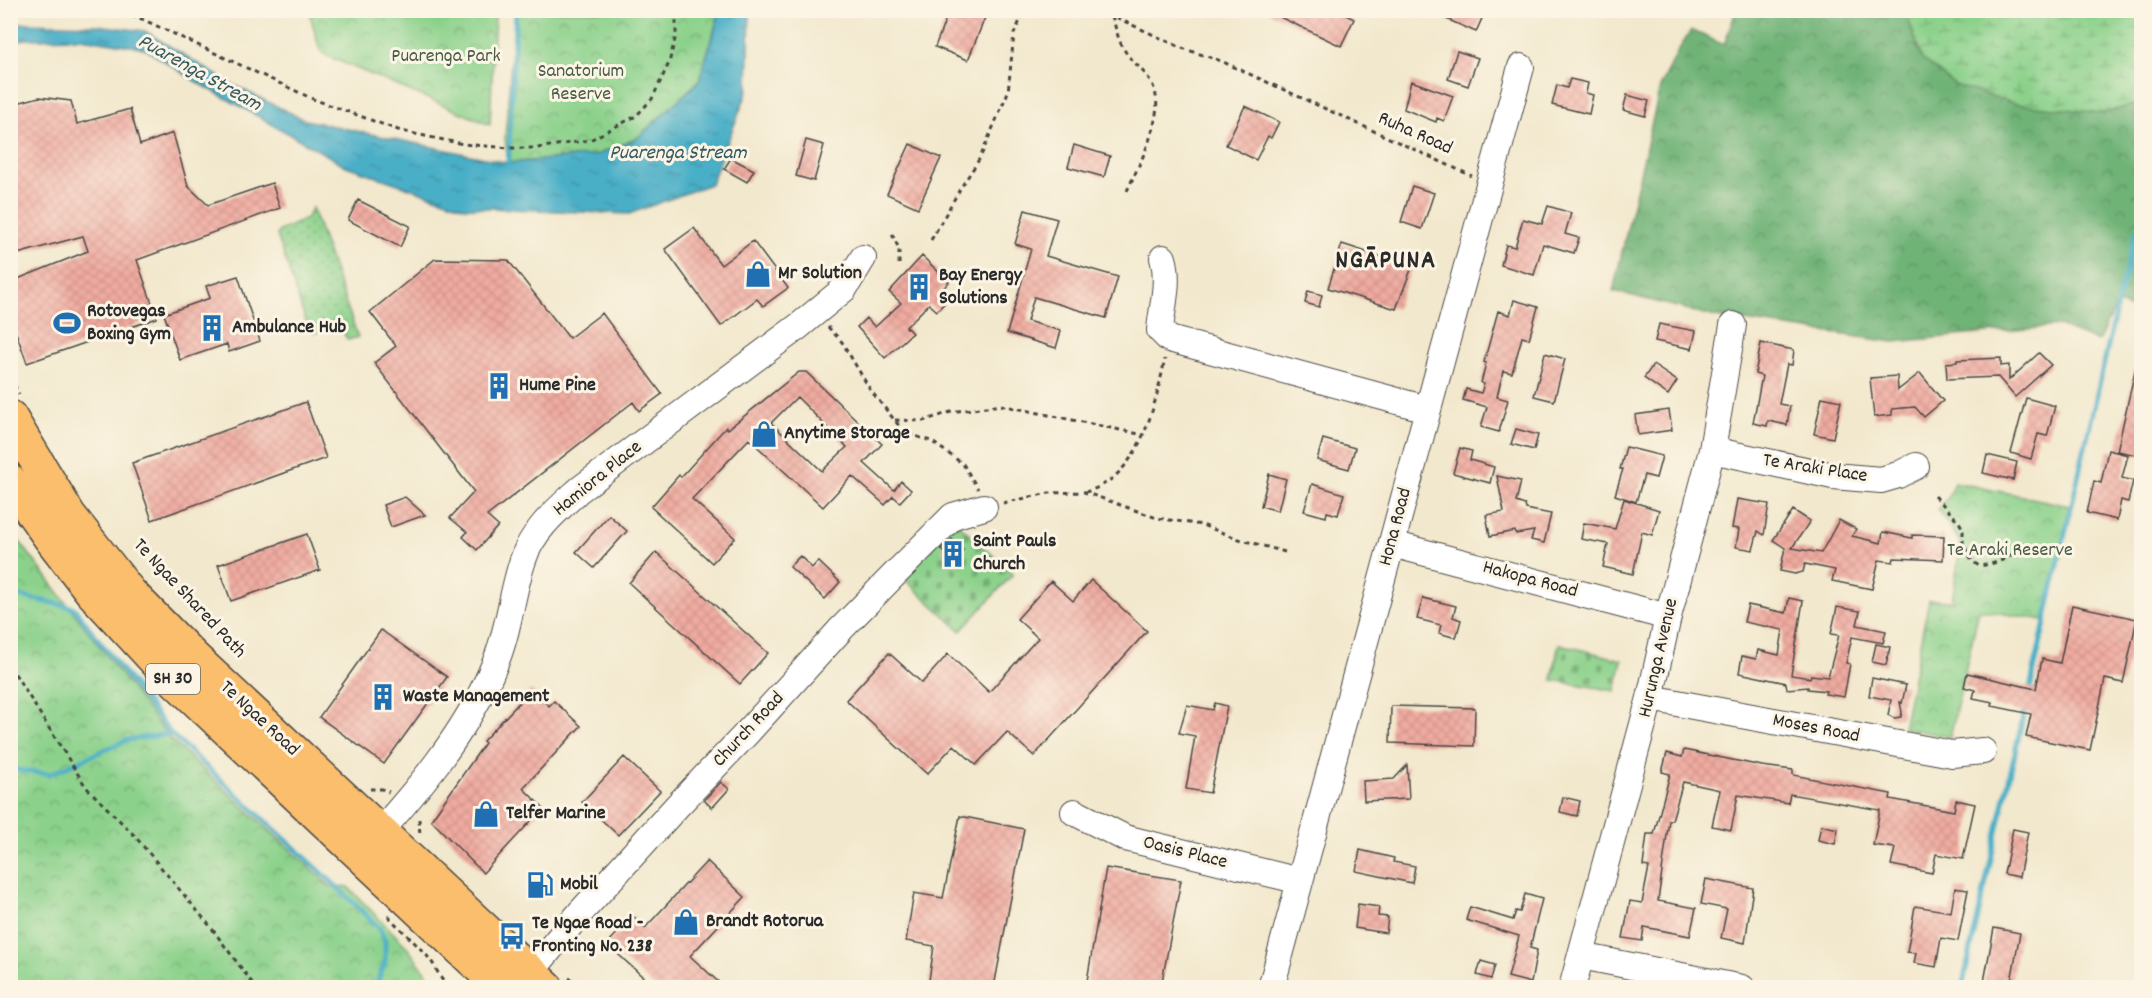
<svg xmlns="http://www.w3.org/2000/svg" width="2152" height="998" font-family="Dekko,sans-serif">
<defs>
<pattern id="grass-dots" width="8" height="8" patternUnits="userSpaceOnUse" patternTransform="scale(1.5)"><rect width="8" height="8" fill="#8bd18b"/><path d="M2 2h.1M6 6h.1" fill="none" stroke="#72aa72" stroke-width="1.8" stroke-linecap="round"/></pattern>
<pattern id="forest-crowns" width="20" height="18" patternUnits="userSpaceOnUse" patternTransform="scale(1.5)"><rect width="20" height="18" fill="#70b377"/><path d="M2 6a3 3 0 1 1 6 0M12 15a3 3 0 1 1 6 0" fill="none" stroke="#5c9262"/></pattern>
<pattern id="wetland-marsh" width="20" height="14" patternUnits="userSpaceOnUse" patternTransform="scale(1.5)"><rect width="20" height="14" fill="#8bd18b"/><path d="M1 5h8M5 5V1M11 12h8M15 12V8" fill="none" stroke="#72aa72"/></pattern>
<pattern id="cemetery-stones" width="16" height="16" patternUnits="userSpaceOnUse" patternTransform="scale(1.5)"><rect width="16" height="16" fill="#8bd18b"/><path d="M2 7V4a2 2 0 0 1 4 0v3zM10 15v-3a2 2 0 0 1 4 0v3z" fill="#72aa72"/></pattern>
<pattern id="park-crowns" width="20" height="18" patternUnits="userSpaceOnUse" patternTransform="scale(1.5)"><rect width="20" height="18" fill="#8bd18b"/><path d="M2 6a3 3 0 1 1 6 0M12 15a3 3 0 1 1 6 0" fill="none" stroke="#72aa72"/></pattern>
<pattern id="water-ripples" width="26" height="14" patternUnits="userSpaceOnUse" patternTransform="scale(1.5)"><rect width="26" height="14" fill="#48afc7"/><path d="M2 4q2-2 4 0t4 0M15 11q2-2 4 0t4 0" fill="none" stroke="#3c8fa2"/></pattern>
<pattern id="building-cross-hatch" width="8" height="8" patternUnits="userSpaceOnUse" patternTransform="scale(1.5)"><rect width="8" height="8" fill="#f0aba0"/><path d="M0 0l8 8M0 8l8-8" fill="none" stroke="#ce938a"/></pattern>
</defs>
<rect width="100%" height="100%" fill="#fcf5e5"/>
<filter id="ink" filterUnits="userSpaceOnUse"><feTurbulence type="fractalNoise" baseFrequency=".0167" numOctaves="2"/><feDisplacementMap in="SourceGraphic" scale="12" xChannelSelector="R" yChannelSelector="G"/><feConvolveMatrix kernelMatrix="1 2 1 2 8 2 1 2 1" color-interpolation-filters="sRGB"/></filter>
<filter id="wash" filterUnits="userSpaceOnUse"><feTurbulence type="fractalNoise" baseFrequency=".008" numOctaves="4" result="noise"/><feDisplacementMap in="SourceGraphic" scale="24" xChannelSelector="R" yChannelSelector="G"/><feGaussianBlur stdDeviation="1.35" result="paint"/><feColorMatrix in="noise" values="0 0 0 0 0 0 0 0 0 0 0 0 0 0 0 0 0 1.4 0 .05"/><feComposite in="paint" operator="in"/></filter>
<g filter="url(#wash)">
<rect width="100%" height="100%" fill="#f2e8cd"/>
<path fill="url(#grass-dots)" stroke="#5b7e5b" stroke-width="1.5" d="M312,208L358,337L348,340L339,326L314,333L307,325L277,235L279,231L306,219Z"/>
<path fill="url(#forest-crowns)" stroke="#4e6f51" stroke-width="1.5" d="M1736,11H1906L1922,59L2017,104L2103,113L2141,103V313L2117,303L2098,342L2059,326L1894,342L1716,317L1613,291L1660,87L1678,51L1691,30L1724,45Z"/>
<path fill="url(#wetland-marsh)" stroke="#5b7e5b" stroke-width="1.5" d="M1906,11H2141V103L2103,113L2017,104L1955,85L1922,59Z"/>
<path fill="url(#cemetery-stones)" stroke="#5b7e5b" stroke-width="1.5" d="M953,519L1013,574L961,631L901,576Z
M1559,644L1622,660L1615,691L1552,680Z"/>
<path fill="url(#park-crowns)" stroke="#5b7e5b" stroke-width="1.5" d="M309,11H495L490,125L327,56L320,51Z
M515,11H717L718,18L699,81L636,139L596,155L508,163L505,138Z
M1954,482L2070,506L2044,620L1979,610L1950,737L1903,728L1929,600L1952,601L1961,543L1937,509L1948,498Z
M10,529L171,740L330,886L348,887L406,946L433,982L442,987H11Z"/>
<path fill="url(#water-ripples)" stroke="#3a6d79" stroke-width="1.5" d="M717,11H750L748,90L711,184L629,214L464,207L346,166L195,81L144,48L81,38L26,39L10,42L11,25L24,23L96,25L145,31L231,84L305,120L508,163L596,155L636,139L699,81L718,18Z"/>
<g fill="none" stroke-linecap="round" stroke-linejoin="round">
<path stroke="#48afc7" stroke-width="5" d="M508,168L516,10
M10,593C31,600 53,602 74,608L171,734L334,884L380,929L385,942V962L375,988
M2029,693L2119,297L2135,235L2142,221
M10,765L17,770L50,774L127,740L171,734
M1962,988L2025,708"/>
</g>
<g id="blocks">
<path fill="url(#building-cross-hatch)" fill-rule="evenodd" d="M949,10H988L968,60L935,47Z
M1265,10H1336L1354,19L1341,46Z
M1426,10H1471L1483,16L1476,32Z
M1457,51L1478,58L1468,86L1448,79Z
M1570,79L1588,83L1586,93L1593,95L1589,114L1552,105L1557,85L1567,88Z
M1411,81L1453,96L1444,121L1437,118L1436,122L1404,109Z
M1627,95L1649,101L1645,116L1623,110Z
M39,97L71,101L77,124L130,109L140,145L173,133L188,186L208,205L272,183L280,208L137,260L157,318L27,363L10,316V282L88,251L83,236L10,256V105Z
M1245,106L1279,122L1271,138L1268,136L1256,160L1226,145Z
M806,140L824,145L814,181L796,176Z
M910,144L941,158L918,208L887,194Z
M1074,145L1110,156L1104,177L1068,167Z
M731,158L754,170L747,182L724,169Z
M1412,186L1434,193L1422,229L1401,222Z
M358,200L410,226L400,247L348,220Z
M1548,206L1571,213L1565,234L1579,238L1574,253L1543,244L1534,275L1501,265L1506,245L1515,247L1523,219L1542,224Z
M1025,210L1057,219L1046,256L1118,277L1106,318L1034,297L1027,321L1061,331L1056,348L1007,333L1031,249L1015,244Z
M694,228L721,265L753,241L788,288L763,306L757,299L721,326L665,249Z
M1342,244L1412,267L1396,309L1328,288Z
M922,256L949,282L939,293L947,300L937,311L929,304L906,327L912,333L885,358L857,327L866,318L875,327L901,303L889,292Z
M435,259L508,260L569,338L602,313L662,394L639,411L633,402L487,516L498,526L477,550L463,537L467,532L450,518L474,492L374,363L396,346L370,312Z
M238,276L260,341L229,352L227,344L180,360L164,314L210,298L206,286Z
M1308,291L1322,295L1319,307L1305,303Z
M1514,300L1538,307L1529,339L1522,337L1512,373L1503,371L1497,397L1508,400L1499,432L1481,427L1487,407L1463,400L1466,389L1481,393L1484,384L1481,383L1486,363L1484,362L1498,311L1510,315Z
M1659,324L1696,331L1692,349L1655,341Z
M1761,343L1794,350L1792,365L1787,364L1779,404L1790,406L1787,425L1768,421L1767,426L1753,423L1762,376L1755,374Z
M1545,353L1565,359L1554,401L1534,396Z
M2039,353L2051,365L2015,397L1998,377L1947,379L1946,363L1957,362V360L2001,358V366L2009,365V380Z
M1653,365L1677,381L1668,395L1644,378Z
M2136,366H2142V456L2117,451Z
M799,372H806L882,444L864,463L894,490L901,481L911,490L900,502L893,496L885,505L852,476L823,507L749,439L692,499L735,538L712,563L651,507L679,475L681,477L726,427L728,429ZM797,397L847,447L822,471L771,423Z
M1920,373L1943,401L1924,417L1915,407L1892,409V415L1874,417L1870,378L1897,376L1898,390Z
M1822,397L1841,401L1833,438L1814,434Z
M2026,398L2055,406L2047,436L2038,434L2031,459L2011,453Z
M306,402L326,458L152,520L132,463Z
M1669,410L1672,430L1638,435L1635,415Z
M1516,429L1538,435L1534,450L1511,444Z
M1323,439L1355,448L1349,469L1317,460Z
M1626,447L1662,456L1656,478L1644,475L1636,502L1615,495L1623,469H1620Z
M1460,448L1472,451L1470,460L1494,467L1490,483L1453,473Z
M2108,450L2128,455L2122,478L2133,481L2128,502L2121,500L2117,520L2087,513L2094,481L2101,483Z
M1987,455L2017,462L2013,480L1983,473Z
M1269,474L1286,479L1278,511L1261,506Z
M1497,476L1521,481L1516,502L1525,505L1526,509L1551,514L1544,543L1531,540L1534,531L1516,534L1515,531L1490,536L1486,515L1504,512Z
M1312,484L1344,494L1338,515L1327,512L1326,517L1304,511Z
M405,497L425,515L391,527L383,505Z
M1624,499L1659,510L1652,535L1642,532L1633,574L1603,567L1608,544L1581,539L1584,523L1615,529Z
M1737,499L1769,504L1764,535L1758,531L1753,550L1736,547L1739,529L1732,528Z
M1793,510L1810,521L1792,548L1821,553L1839,520L1856,529L1852,536L1881,543L1883,532L1912,538V535L1944,536L1943,560L1894,558L1893,562L1879,560L1872,589L1832,581L1835,570L1805,564L1803,572L1795,574L1780,571L1785,548L1773,540Z
M609,515L627,531L594,568L576,552Z
M307,534L320,570L231,601L218,565Z
M952,539L963,550L954,561L941,549Z
M656,552L768,653L740,684L629,583Z
M800,556L812,568L818,561L840,582L825,599L791,568L790,566Z
M1091,580L1147,631L1034,756L1007,732L976,765L954,745L927,774L846,700L889,653L922,683L948,654L989,692L1038,638L1017,619L1051,581L1073,601Z
M1423,598L1456,606L1453,617L1461,620L1456,638L1439,633L1441,625L1417,619Z
M1789,598L1803,601L1791,675L1810,678L1811,675L1828,677L1839,635L1831,634L1837,607L1860,611L1857,625L1886,631L1883,643L1852,637L1846,663L1850,664L1844,697L1825,694L1826,691L1808,689V687L1787,689L1786,683L1739,673L1742,656L1756,659L1758,650L1779,655L1783,630L1744,622L1748,605L1786,613Z
M2072,605L2137,619L2123,683L2105,679L2090,750L2026,737L2031,714L1992,706L1993,702L1973,698L1975,690L1964,687L1967,673L2036,689L2042,659L2060,663Z
M381,630L447,677L384,764L319,717Z
M1876,644L1890,647L1886,665L1872,662Z
M1872,678L1906,685L1902,703L1900,702L1902,712L1901,717L1894,718L1888,715L1891,700L1869,696Z
M531,690L549,706L554,701L581,726L523,788L543,808L483,873L431,820L485,743L483,741Z
M1215,703L1227,706L1210,793L1186,789L1195,736L1179,733L1187,705L1213,710Z
M1391,706L1475,708L1474,746L1390,743Z
M1684,750L1762,766L1793,770V775L1891,794L1890,799L1954,811L1956,800L1975,804L1963,859L1936,854L1932,873L1891,865L1895,848L1873,845L1880,810L1790,794L1788,803L1738,795L1731,830L1712,826L1720,790L1683,782L1672,820H1669L1658,901L1696,908L1690,936L1644,927L1642,941L1623,938L1630,901L1642,903L1649,867L1643,866L1647,834H1654L1670,774L1662,772L1667,753L1682,757Z
M624,757L660,791L618,835L582,802Z
M1407,765L1409,799L1364,801L1363,781L1394,779Z
M721,782L729,789L712,808L704,800Z
M1563,797L1580,801L1577,816L1560,812Z
M960,816L1024,829L994,987H928L934,946L906,941L914,893L943,898Z
M1821,825L1838,829L1835,844L1818,840Z
M2013,829L2028,832L2019,877L2004,874Z
M1360,850L1394,858L1393,862L1415,866L1412,883L1356,871Z
M707,861L745,897L690,956L724,987H654L607,944L633,916L645,928Z
M1106,868L1181,880L1161,987H1086Z
M1706,879L1753,888L1745,943L1721,938L1727,909L1701,904Z
M1955,888L1968,890L1958,941L1941,938L1936,967L1914,963L1916,953L1907,952L1915,906L1951,912Z
M1525,894L1542,899L1530,948L1537,950L1531,983L1508,977L1519,936L1466,920L1470,907L1513,920L1516,911L1520,912Z
M1358,904L1379,907L1378,916L1388,917L1386,933L1355,928Z
M1994,928L2020,933L2010,987H1983Z
M1481,961L1495,965L1491,979L1477,975Z"/>
</g>
</g>
<g filter="url(#ink)">
<use href="#blocks" fill-opacity="0" stroke="#494743" stroke-width="1.5"/>
<g fill="none" stroke-linecap="round" stroke-linejoin="round">
<defs>
<path id="minor" d="M1163,258C1170,281 1162,307 1160,330L1169,339L1427,409
M1712,450L1833,476L1881,480L1898,475L1916,466
M1392,544L1668,617
M1650,698L1952,754L1983,751
M1074,812L1125,838L1300,881
M369,844C417,791 466,733 494,666C509,632 511,595 523,560C532,531 557,510 579,490L799,326L844,289L863,258
M1581,956L1742,988
M530,973L580,913L677,806L746,734L842,628L893,576L953,516L984,507
M1271,988L1521,67
M1572,988L1650,698L1668,617L1712,450L1733,325"/>
<path id="highway" d="M10,417L69,515L130,593L193,657L547,988
M10,481L51,539L91,591L166,672L502,988"/>
</defs>
<use href="#minor" stroke="#494743" stroke-width="28"/>
<use href="#highway" stroke="#494743" stroke-width="36"/>
<path stroke="#494743" stroke-width="3" stroke-dasharray="4.5 4.5" stroke-linecap="butt" d="M114,10L142,19L313,99L401,131L463,144L509,148H537L590,140L636,116L652,99L669,63L676,35V10
M1100,10L1182,48L1221,61L1472,176
M1112,16C1116,28 1118,41 1125,51C1132,62 1147,73 1152,84C1168,113 1139,164 1127,191
M892,234L899,249V264
M931,240L960,189L980,158L1008,92L1014,34L1025,10
M828,327L842,342L871,391L905,433L931,441L963,464L978,489
M10,377L19,394
M895,420L923,421L951,412L1001,405L1144,435
M1085,492C1140,478 1155,406 1165,359
M1935,496L1959,522L1963,529V544L1973,562L1979,566C1994,564 2016,558 2022,542
M1003,503L1049,493L1084,492L1157,518L1202,525L1242,540L1285,552
M10,666L86,787L133,834L210,926L256,988
M370,789H382L389,792
M419,819L420,836
M388,916C401,930 416,943 428,957C437,967 439,980 450,988
M569,978L583,988"/>
<use href="#minor" stroke="#fff" stroke-width="26"/>
<use href="#highway" stroke="#fabe6d" stroke-width="33"/>
</g>
</g>
<defs>
<symbol id="shop-bare" viewBox="-9 -9 18 18"><path d="M-5-2.5h2.3a2.7 3.5 0 0 1 5.4 0H5L5.5 6h-11ZM-1.5-2.5h3a1.5 2.3 0 0 0-3 0Z" fill="#1f6fb2" stroke="#fcf5e5" stroke-width="2.5" paint-order="stroke"/></symbol>
<symbol id="building-bare" viewBox="-9 -9 18 18"><path d="M-4-6H4V6H1V3H-1V6H-4ZM-2.5-4.3h1.7v1.8h-1.7ZM.8-4.3h1.7v1.8H.8ZM-2.5-1h1.7V.8h-1.7ZM.8-1h1.7V.8H.8Z" fill="#1f6fb2" stroke="#fcf5e5" stroke-width="2.5" paint-order="stroke"/></symbol>
<symbol id="stadium-bare" viewBox="-9 -9 18 18"><path d="M0-5a6.5 5 0 1 0 0 10a6.5 5 0 1 0 0-10ZM-3.5-1.8h7v3.6h-7Z" fill="#1f6fb2" stroke="#fcf5e5" stroke-width="2.5" paint-order="stroke"/></symbol>
<symbol id="fuel-bare" viewBox="-9 -9 18 18"><path d="M-5.5-6h7V0h2V4h1.3V-2.5L3-4.5l.8-.8L6-3V5H2.5V1h-1V6h-7ZM-4.2-4.7v3.2H.2V-4.7Z" fill="#1f6fb2" stroke="#fcf5e5" stroke-width="2.5" paint-order="stroke"/></symbol>
<symbol id="bus-bare" viewBox="-9 -9 18 18"><path d="M-5-6H5V4H4V6H2V4H-2V6H-4V4H-5ZM-3.5-4V0h7V-4ZM-3.5 1.2v1.5H-2V1.2ZM2 1.2v1.5H3.5V1.2Z" fill="#1f6fb2" stroke="#fcf5e5" stroke-width="2.5" paint-order="stroke"/></symbol>
</defs>
<g fill-rule="evenodd">
<use href="#shop-bare" x="739" y="255" width="38" height="38"/>
<use href="#building-bare" x="900" y="268" width="38" height="38"/>
<use href="#stadium-bare" x="48" y="304" width="38" height="38"/>
<use href="#building-bare" x="193" y="309" width="38" height="38"/>
<use href="#building-bare" x="480" y="367" width="38" height="38"/>
<use href="#shop-bare" x="745" y="415" width="38" height="38"/>
<use href="#building-bare" x="934" y="535" width="38" height="38"/>
<use href="#building-bare" x="364" y="678" width="38" height="38"/>
<use href="#shop-bare" x="467" y="795" width="38" height="38"/>
<use href="#fuel-bare" x="521" y="866" width="38" height="38"/>
<use href="#shop-bare" x="667" y="903" width="38" height="38"/>
<use href="#bus-bare" x="493" y="917" width="38" height="38"/>
</g>
<g text-anchor="middle" dominant-baseline="central" stroke-width="6" stroke-linejoin="round" paint-order="stroke">
<rect fill="#fcf5e5" stroke="#6a6863" stroke-width="1.5" x="146" y="664" width="54" height="30" rx="4.5"/>
<g font-size="18" font-weight="bold" fill="#2b2b2b">
<text x="173" y="679">SH 30</text>
</g>
<g font-size="20" fill="#485d48" stroke="#fcf5e5">
<text x="446" y="57">Puarenga Park</text>
<text x="581" y="72">Sanatorium<tspan x="581" dy="23">Reserve</tspan></text>
<text x="2010" y="551">Te Araki Reserve</text>
</g>
<g font-size="20" fill="#2b2b2b" stroke="#fcf5e5">
<text transform="translate(1415 134) rotate(24)">Ruha Road</text>
<text transform="translate(1815 469) rotate(9)">Te Araki Place</text>
<text transform="translate(598 479) rotate(-39)">Hamiora Place</text>
<text transform="translate(1396 527) rotate(-75)">Hona Road</text>
<text transform="translate(1530 580) rotate(15)">Hakopa Road</text>
<text transform="translate(189 599) rotate(47)">Te Ngae Shared Path</text>
<text transform="translate(1659 658) rotate(-77)">Hurunga Avenue</text>
<text transform="translate(259 719) rotate(43)">Te Ngae Road</text>
<text transform="translate(1816 729) rotate(11)">Moses Road</text>
<text transform="translate(749 730) rotate(-47)">Church Road</text>
<text transform="translate(1185 853) rotate(14)">Oasis Place</text>
</g>
<g font-size="20" font-weight="bold" fill="#2b2b2b" stroke="#fcf5e5" text-anchor="start">
<text x="778" y="274">Mr Solution</text>
<text x="939" y="276">Bay Energy<tspan x="939" dy="23">Solutions</tspan></text>
<text x="87" y="312">Rotovegas<tspan x="87" dy="23">Boxing Gym</tspan></text>
<text x="232" y="328">Ambulance Hub</text>
<text x="519" y="386">Hume Pine</text>
<text x="784" y="434">Anytime Storage</text>
<text x="973" y="542">Saint Pauls<tspan x="973" dy="23">Church</tspan></text>
<text x="403" y="697">Waste Management</text>
<text x="506" y="814">Telfer Marine</text>
<text x="560" y="885">Mobil</text>
<text x="706" y="922">Brandt Rotorua</text>
<text x="532" y="924">Te Ngae Road -<tspan x="532" dy="23">Fronting No. 238</tspan></text>
</g>
<g font-size="21" font-style="italic" fill="#355962" stroke="#fcf5e5">
<text transform="translate(199 74) rotate(29)">Puarenga Stream</text>
<text x="678" y="154">Puarenga Stream</text>
</g>
<g font-size="26" font-weight="bold" letter-spacing="1.5" fill="#2b2b2b" stroke="#fcf5e5">
<text x="1386" y="261">NGĀPUNA</text>
</g>
</g>
<rect width="2152" height="998" fill="none" stroke="#fcf5e5" stroke-width="36"/>
</svg>
